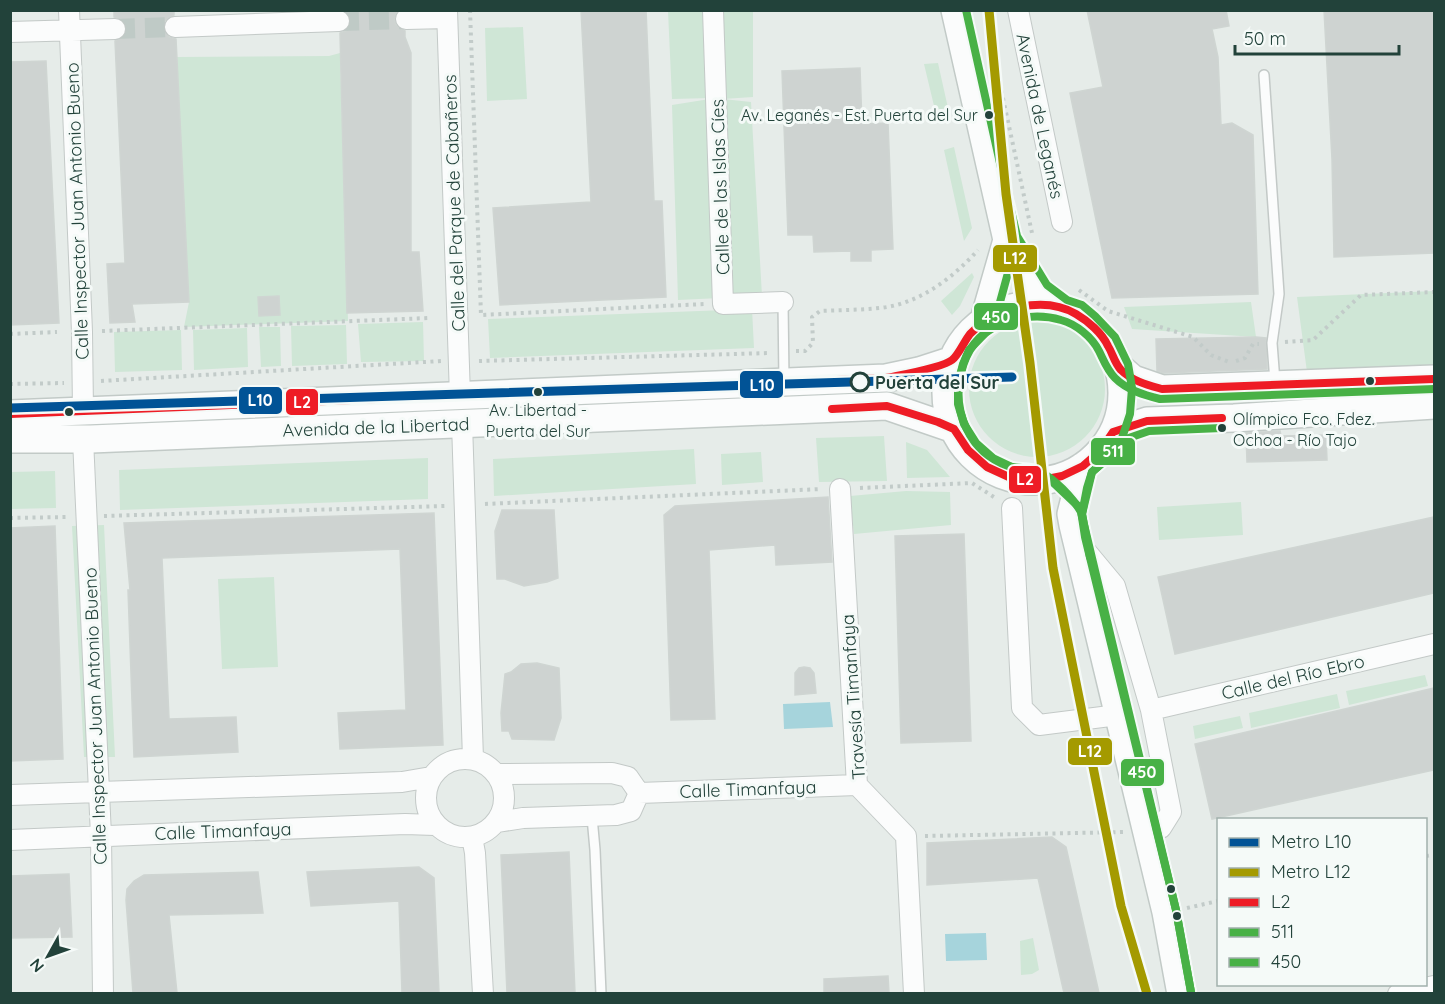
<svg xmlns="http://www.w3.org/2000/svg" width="1445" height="1004" font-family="Quicksand,sans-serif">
<rect width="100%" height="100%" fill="#e6ece9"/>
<path fill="#cfe6d6" d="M668,11H707L711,98L672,99Z
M713,11H753V97L723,99L751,102L762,296L678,300L672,105L716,98Z
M523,27L527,99L487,101L485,28Z
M340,53L348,321L184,327L189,302L177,57L329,56Z
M938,63L948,108L935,110L924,64Z
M954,147L972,228L964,241L944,150Z
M972,273L974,277L960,306L952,315L941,301Z
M1434,291V366L1307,372L1297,297Z
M1251,302L1256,337L1132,329L1124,307Z
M752,309L754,348L490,358L488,319Z
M969 389a68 68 0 1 1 136 0a68 68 0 1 1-136 0Z
M423,322L424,361L361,362L358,324Z
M346,325L347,364L292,366L291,326Z
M259,327H280L281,366L261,367Z
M247,328L248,367L194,370L193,330Z
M181,330L182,370L115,372L114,332Z
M884,436L887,481L819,482L816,438Z
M906,442L927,450L950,477L907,478Z
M694,449L696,484L494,496L493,459Z
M761,452L763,482L722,485L721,454Z
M428,458V499L120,510L119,470Z
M55,471L56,508L11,509V472Z
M906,491L950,492L951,525L854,534L850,496Z
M1241,502L1243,535L1159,540L1157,507Z
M104,525L115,757H84L72,526Z
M274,577L278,667L222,669L218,579Z
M1425,675L1428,686L1349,705L1346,691Z
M1337,694L1340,708L1251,728L1249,713Z
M1240,716L1243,728L1195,739L1193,726Z
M1033,938L1039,970L1032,974L1021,975L1020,941Z"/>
<path fill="#a6d4dc" d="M830,702L833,727L784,729L783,704Z
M986,933L987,960L946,961L945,934Z"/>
<path fill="#ced3d1" stroke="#cfd5d2" stroke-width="1.5" d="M114,10H174V15L165,21L163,28L169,37L176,39L189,302L132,304L135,322L110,323L107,264L125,263L115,41L125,35L127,28L121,19L114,17Z
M345,10H398L394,19L396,25L405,31V37L411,53V252H419L423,311L347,313L340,33L346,31L351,21L349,15Z
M581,10H646L654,201H662L666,297L500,305L493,208L591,202Z
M1087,10H1226L1229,26L1212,29L1218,57L1221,125L1232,123L1253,135L1258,294L1112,298L1070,93L1103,87Z
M1324,10H1434V253L1334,257L1332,159Z
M46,61L59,323L10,325V62Z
M860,68L862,124L888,123L893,249L871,250V261H851V251L814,252L813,235H788L782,71Z
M279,296L280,315L259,316L258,297Z
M1256,337L1266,338L1267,369L1164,373L1157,371L1156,339Z
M1280,431L1281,436L1326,435L1327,460L1247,462L1246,433Z
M828,497L832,562L776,565L775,545L709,550L715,719L671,720L664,515L675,506Z
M502,510H554L558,578L547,582L524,586L505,579H497L495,531Z
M434,513L443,745L340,749L338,713L406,710L400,549L162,558L169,719L236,717L238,752L134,757L128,590H130L124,523Z
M1434,517V593L1175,654L1158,577Z
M55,526L63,759L10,761V528Z
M964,534L971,741L901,743L895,536Z
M537,663L559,668L561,718L554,740L512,739L509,731H502L501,713L505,674L511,672L521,664Z
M804,667L810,668L814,673L816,693L795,695V673L799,668Z
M1434,688V770L1212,819L1195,744Z
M1052,837L1066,847L1099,993H1064L1038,878L927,885V843Z
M569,852L575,993H507L501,855Z
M419,867L434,878L439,993H402L399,901L311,906L307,872Z
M258,872L263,913L169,915L177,993H133L126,900L127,889L134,881L144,875Z
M69,874L72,937L10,938V876Z
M888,976L889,993H824V979Z"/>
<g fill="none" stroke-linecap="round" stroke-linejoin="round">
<path stroke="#bfcac6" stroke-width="20" stroke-dasharray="20 10" stroke-linecap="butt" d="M339,21L406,19
M115,29L175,27"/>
<defs>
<path id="lane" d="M1264,75L1279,294L1272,343L1275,382
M783,302L784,381
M592,817L595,850L601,994"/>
<path id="street" d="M69,10L82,332L83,411
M447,10L460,396
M713,10L723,304L783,302
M1018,10L1062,222
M406,19L447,18
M175,27L339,21
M10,32L115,29
M462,423L473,759
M83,439L101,836L103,994
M840,489L857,785L906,836L914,994
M1012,508L1022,708L1039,725L1118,715
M1080,544L1115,586L1151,710L1171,812L1161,828L1147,831
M1151,710L1434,644
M426 798a39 39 0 1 1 78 0a39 39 0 1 1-78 0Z
M496,774L612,773L628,777L639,793L631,811L616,815L523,818L497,822
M639,793L857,785
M10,795L402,782L431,777
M472,837L475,853L483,994
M10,840L405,824L435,825
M1398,994L1434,986"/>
<path id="secondary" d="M955,10L1007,240L1039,292L1062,309
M946 393a88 88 0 1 1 176 0a88 88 0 1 1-176 0Z
M984,320L1007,240
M1118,366L1133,379L1162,389L1434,379
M10,414L886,378L919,371L953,360
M1113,432L1147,421L1234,418L1434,405
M10,439H91L887,406L954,429
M1083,466L1071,514L1073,525L1166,912L1181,994"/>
</defs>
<use href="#lane" stroke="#c3c9c7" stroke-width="12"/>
<use href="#street" stroke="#c3c9c7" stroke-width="22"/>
<use href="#secondary" stroke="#c2cac7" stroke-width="30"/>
<path stroke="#c2cbc9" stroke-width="4" stroke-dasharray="3 4.5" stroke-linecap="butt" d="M470,10L481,315L704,304
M984,10L1032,233
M1079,290L1108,311L1193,337L1211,355L1229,362
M102,331L429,318
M10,334L57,332
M1285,342L1313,340L1361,295L1434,292
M796,351H805L813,343L812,317L820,311C840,310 860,310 880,308C919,304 953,278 978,250
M479,361L771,353
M1236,361L1245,358L1253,344H1259
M101,381L441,361
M10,384L64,383
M860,488L972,483L997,499
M485,504L822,489
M104,516L445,506
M10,518L67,517
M925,836L1125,832
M1426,856L1434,855
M1187,908L1218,901"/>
<use href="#lane" stroke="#fbfcfc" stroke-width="9"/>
<use href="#street" stroke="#fbfcfc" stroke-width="20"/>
<use href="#secondary" stroke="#fbfcfc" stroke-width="27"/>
<defs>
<path id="bus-1" d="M832,409L887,406L938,422L954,429L968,450L987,467L1011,478L1037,481L1062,476L1083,466L1100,451L1113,432L1147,421L1222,418
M10,414L886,378C900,375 942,368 952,360C958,356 965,340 970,334C995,308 1043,295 1076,314C1088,321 1102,333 1108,346C1113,354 1114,362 1121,370C1132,381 1148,385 1162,389L1434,379"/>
<path id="bus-2" d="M1090,557L1082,514L1087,488L1092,472L1108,458L1120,441L1149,431L1222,428
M1191,992L1176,910L1081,512C1073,498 1054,478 1039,471C1029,467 1018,469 1008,466C969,452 952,411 961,373C966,351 978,334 999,325C1018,316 1041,314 1061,320C1076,324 1092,337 1099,351C1104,361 1107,370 1115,378C1127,390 1144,395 1160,399L1434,389"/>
<path id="bus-3" d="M966,10L1017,240L994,324L969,350L963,364L958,383V404L964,424L976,443L993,458L1014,468L1042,472L1078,506L1081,511L1085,537L1176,910L1191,992
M1009,202L1017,236L1047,285L1067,300L1082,305L1095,316L1115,337L1128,364L1132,388L1130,414L1122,438L1108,458L1092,472L1082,514L1090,556"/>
</defs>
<use href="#bus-1" stroke="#f5faf8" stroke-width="12"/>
<use href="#bus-2" stroke="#f5faf8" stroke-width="12"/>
<use href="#bus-3" stroke="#f5faf8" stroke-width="12"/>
<use href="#bus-1" stroke="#ee1c25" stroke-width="8"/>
<use href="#bus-2" stroke="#48b146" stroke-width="8"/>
<use href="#bus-3" stroke="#48b146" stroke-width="8"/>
<defs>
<path id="metro-1" d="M10,408L1012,377"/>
<path id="metro-2" d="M989,10L1006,194L1030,363L1053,568L1121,906L1147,994"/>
</defs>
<use href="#metro-1" stroke="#f5faf8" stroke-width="14"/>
<use href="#metro-2" stroke="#f5faf8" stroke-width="14"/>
<use href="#metro-1" stroke="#015396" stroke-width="9"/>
<use href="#metro-2" stroke="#a49a00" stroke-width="9"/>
</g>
<g fill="#22423a" stroke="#f5faf8" stroke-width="2">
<circle cx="989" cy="115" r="5"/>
<circle cx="1370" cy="381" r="5"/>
<circle cx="538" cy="392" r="5"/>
<circle cx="69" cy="412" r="5"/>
<circle cx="1222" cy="428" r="5"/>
<circle cx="1171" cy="889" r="5"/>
<circle cx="1177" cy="916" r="5"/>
</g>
<circle fill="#f5faf8" stroke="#22423a" stroke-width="3" cx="860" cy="382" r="9"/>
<g text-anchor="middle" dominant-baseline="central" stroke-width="6" stroke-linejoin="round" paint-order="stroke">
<g font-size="16" fill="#22423a" stroke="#f5faf8" text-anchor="end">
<text x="978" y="115">Av. Leganés - Est. Puerta del Sur</text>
<text x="538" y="410" text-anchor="middle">Av. Libertad -<tspan x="538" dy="21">Puerta del Sur</tspan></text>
<text x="1233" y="419" text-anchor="start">Olímpico Fco. Fdez.<tspan x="1233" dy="21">Ochoa - Río Tajo</tspan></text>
</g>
<g font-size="18" fill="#22423a" stroke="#f5faf8">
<text transform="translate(1040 116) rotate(78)">Avenida de Leganés</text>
<text transform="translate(720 187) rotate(-92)">Calle de las Islas Cíes</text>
<text transform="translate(454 203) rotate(-92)">Calle del Parque de Cabañeros</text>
<text transform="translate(77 211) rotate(-92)">Calle Inspector Juan Antonio Bueno</text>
<text transform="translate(376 427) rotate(-2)">Avenida de la Libertad</text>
<text transform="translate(1293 677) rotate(-13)">Calle del Río Ebro</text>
<text transform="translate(853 697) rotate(-94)">Travesía Timanfaya</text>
<text transform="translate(95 716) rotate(-92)">Calle Inspector Juan Antonio Bueno</text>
<text transform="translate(748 789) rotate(-2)">Calle Timanfaya</text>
<text transform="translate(223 831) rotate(-2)">Calle Timanfaya</text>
</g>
<g font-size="18" font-weight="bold" fill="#22423a" stroke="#f5faf8" text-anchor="start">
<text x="875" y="382">Puerta del Sur</text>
</g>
</g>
<g stroke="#f5faf8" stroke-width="2">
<rect x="992" y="244" width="46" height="29" rx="6" fill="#a49a00"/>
<rect x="973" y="302" width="46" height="29" rx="6" fill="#48b146"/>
<rect x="739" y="370" width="45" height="29" rx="6" fill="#015396"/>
<rect x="238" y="386" width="45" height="29" rx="6" fill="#015396"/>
<rect x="285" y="388" width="34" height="28" rx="6" fill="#ee1c25"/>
<rect x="1090" y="437" width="46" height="29" rx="6" fill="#48b146"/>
<rect x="1008" y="465" width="34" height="29" rx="6" fill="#ee1c25"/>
<rect x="1067" y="737" width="46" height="29" rx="6" fill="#a49a00"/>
<rect x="1120" y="758" width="45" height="29" rx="6" fill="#48b146"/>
</g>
<g font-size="16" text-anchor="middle" font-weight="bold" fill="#fff">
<text x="1015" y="264">L12</text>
<text x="996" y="323">450</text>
<text x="762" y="391">L10</text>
<text x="260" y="406">L10</text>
<text x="302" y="408">L2</text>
<text x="1113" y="457">511</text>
<text x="1025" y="485">L2</text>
<text x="1090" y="757">L12</text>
<text x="1142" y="778">450</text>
</g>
<rect width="1445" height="1004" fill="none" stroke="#22423a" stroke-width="24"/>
<rect x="1217" y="818" width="210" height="168" fill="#f5faf8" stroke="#a1b0ac" stroke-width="1.5"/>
<rect x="1229" y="838" width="30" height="9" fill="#015396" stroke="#a1b0ac" stroke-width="1.5"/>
<text x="1271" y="848" font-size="18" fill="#22423a">Metro L10</text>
<rect x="1229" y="868" width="30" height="9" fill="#a49a00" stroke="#a1b0ac" stroke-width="1.5"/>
<text x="1271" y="878" font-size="18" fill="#22423a">Metro L12</text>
<rect x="1229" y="898" width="30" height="9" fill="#ee1c25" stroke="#a1b0ac" stroke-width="1.5"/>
<text x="1271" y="908" font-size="18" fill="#22423a">L2</text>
<rect x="1229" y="928" width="30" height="9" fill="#48b146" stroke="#a1b0ac" stroke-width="1.5"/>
<text x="1271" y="938" font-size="18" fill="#22423a">511</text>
<rect x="1229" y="958" width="30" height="9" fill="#48b146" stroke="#a1b0ac" stroke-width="1.5"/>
<text x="1271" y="968" font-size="18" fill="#22423a">450</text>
<g transform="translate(48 956) rotate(230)" stroke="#f5faf8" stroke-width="4.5" paint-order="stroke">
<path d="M0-4.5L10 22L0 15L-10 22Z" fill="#22423a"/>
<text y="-9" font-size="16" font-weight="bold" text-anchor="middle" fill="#22423a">N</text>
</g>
<path d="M1235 45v9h164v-9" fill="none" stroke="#22423a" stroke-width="3"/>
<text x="1244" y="45" font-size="18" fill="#22423a" stroke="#f5faf8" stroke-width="4.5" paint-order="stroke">50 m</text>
</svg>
